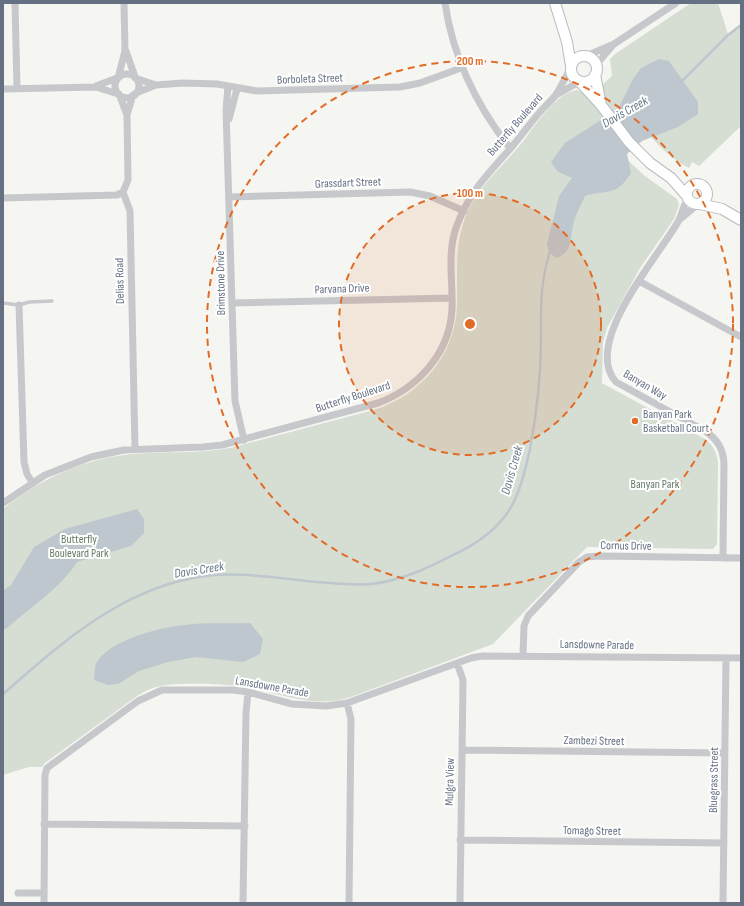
<svg xmlns="http://www.w3.org/2000/svg" width="744" height="906" font-family="'Sofia Sans Condensed',sans-serif">
<rect width="100%" height="100%" fill="#f5f6f2"/>
<path fill="#d6ddd3" d="M691,3H718L728,34L741,25V126L699,166L692,162L689,168C667,157 651,137 635,119L623,156L645,176L677,199L679,205L674,219L640,268L607,328L603,342L602,383L705,439C714,446 717,453 718,463L717,544L713,549L587,547L493,644L351,697C316,708 286,696 252,688C234,684 178,682 160,686C150,688 141,693 133,699L45,763L42,767H29L3,775V509C40,479 85,458 133,454C165,451 198,454 230,448L377,409C421,394 454,356 457,308C458,278 454,250 464,221C476,185 506,165 527,136C538,121 557,93 577,90L590,96L612,76L610,59L615,54Z"/>
<path fill="#bec7cd" d="M659,59L669,61L698,102V114L678,127L642,141L627,154L631,173C616,197 608,189 585,196C581,205 575,215 573,226C569,241 574,250 557,258L549,253L547,244L559,196L572,178L558,172L551,162L565,143L618,109L633,79L641,68Z
M137,509L144,519V533L131,546L77,562C62,587 28,609 6,629H3V591L11,585L34,547L65,529Z
M250,623L263,639L260,654L243,662L196,657L168,662L139,671L118,684L108,685L94,680C95,675 94,666 97,662C110,640 161,627 185,625C206,622 229,624 250,623Z"/>
<g fill="none" stroke-linecap="round" stroke-linejoin="round">
<path stroke="#bec7cd" stroke-width="2.5" d="M680,83L728,35L741,25
M3,694C59,645 118,592 193,578C242,568 296,583 346,584C354,584 363,585 371,584C400,581 428,568 453,555C479,543 505,524 516,497C523,482 526,466 530,449C537,412 541,376 541,338C541,305 540,283 550,251"/>
<defs>
<path id="secondary" d="M555,3L567,42L571,66
M571 69a13 13 0 1 1 26 0a13 13 0 1 1-26 0Z
M595,75L601,105
M580,82L601,105L629,142L650,163L671,178L687,196
M687 194a10 10 0 1 1 20 0a10 10 0 1 1-20 0Z
M700,204L722,209L741,220"/>
</defs>
<use href="#secondary" stroke="#b8bbc0" stroke-width="12"/>
<path stroke="#c6c8cc" stroke-width="3.5" d="M3,303L19,305L29,302L52,301"/>
<path stroke="#c6c8cc" stroke-width="7" d="M15,3L17,88
M445,3C453,58 476,105 510,148
M126,51L135,77
M586,56L614,44L676,3
M596,65L612,46
M115 86a12 12 0 1 1 24 0a12 12 0 1 1-24 0Z
M118,78L125,51L124,3
M135,78L156,85
M96,86L117,78
M228,86L226,110L235,401L244,440
M3,89L96,87L118,94
M136,93L156,85L183,83L217,84L257,91L400,87L420,83L461,68
M119,94L127,115
M133,95L127,115L128,180L123,192L130,211L135,449
M556,95L579,82
M229,119L237,89
M230,197L410,192L430,196L464,211
M3,198L117,195L123,192
M688,198C684,205 682,213 679,220C660,255 581,343 616,382L705,431C717,439 723,448 724,463L723,558
M679,220L698,204
M639,281L741,337
M232,303L452,298
M19,305L24,462L27,474L32,482
M3,503L45,475L91,457L124,450L203,447L222,445L378,403C418,388 450,353 452,309C453,282 447,254 456,228C469,192 486,176 510,149C520,137 529,125 539,113C544,107 550,102 555,96C561,87 565,78 570,69
M523,655L524,626L528,616L579,562L587,557L599,556L741,558
M457,663L463,680L460,903
M347,703L351,719L349,903
M462,750L725,753
M44,824L245,826
M460,840L724,843
M18,893H44
M44,903L45,775L47,768L138,701L162,690H233L248,692L292,704L326,706L347,703L471,658L482,656L741,658
M243,903L246,713L248,692
M723,903L726,658"/>
<use href="#secondary" stroke="#fff" stroke-width="10"/>
</g>
<circle cx="470" cy="324" r="131" fill="#e26b26" fill-opacity=".12"/>
<g fill="none" stroke="#e26b26" stroke-width="2" stroke-dasharray="7 5">
<circle cx="470" cy="324" r="131"/>
<circle cx="470" cy="324" r="263"/>
</g>
<circle fill="#e26b26" stroke="#fff" stroke-width="1.5" cx="635" cy="421" r="4"/>
<g text-anchor="middle" dominant-baseline="central" stroke-width="4" stroke-linejoin="round" paint-order="stroke">
<g font-size="12" fill="#657183" stroke="#fff">
<text transform="translate(310 79) rotate(-2)">Borboleta Street</text>
<text transform="translate(515 125) rotate(-49)">Butterfly Boulevard</text>
<text transform="translate(348 183) rotate(-2)">Grassdart Street</text>
<text transform="translate(120 281) rotate(-91)">Delias Road</text>
<text transform="translate(221 283) rotate(-91)">Brimstone Drive</text>
<text transform="translate(342 289) rotate(-2)">Parvana Drive</text>
<text transform="translate(645 385) rotate(30)">Banyan Way</text>
<text transform="translate(353 397) rotate(-18)">Butterfly Boulevard</text>
<text transform="translate(626 546) rotate(1)">Cornus Drive</text>
<text transform="translate(597 645) rotate(1)">Lansdowne Parade</text>
<text transform="translate(272 687) rotate(10)">Lansdowne Parade</text>
<text transform="translate(594 741) rotate(1)">Zambezi Street</text>
<text transform="translate(714 780) rotate(-89)">Bluegrass Street</text>
<text transform="translate(450 782) rotate(-89)">Mulgra View</text>
<text transform="translate(592 831) rotate(1)">Tomago Street</text>
</g>
<g font-size="12" fill="#657183" stroke="#fff" text-anchor="start">
<text x="643" y="414">Banyan Park<tspan x="643" dy="14">Basketball Court</tspan></text>
</g>
<g font-size="12" fill="#657a64" stroke="#fff">
<text x="655" y="484">Banyan Park</text>
<text x="79" y="539">Butterfly<tspan x="79" dy="14">Boulevard Park</tspan></text>
</g>
<g font-size="13" font-style="italic" fill="#657986" stroke="#fff">
<text transform="translate(625 112) rotate(-30)">Davis Creek</text>
<text transform="translate(512 470) rotate(-74)">Davis Creek</text>
<text transform="translate(199 570) rotate(-9)">Davis Creek</text>
</g>
</g>
<circle cx="470" cy="324" r="6" fill="#e26b26" stroke="#fff" stroke-width="2"/>
<g font-size="12" text-anchor="middle" font-weight="bold" fill="#e26b26" stroke="#fff" stroke-width="4" stroke-linejoin="round" paint-order="stroke">
<text x="470" y="65">200 m</text>
<text x="470" y="197">100 m</text>
</g>
<rect width="744" height="906" fill="none" stroke="#657183" stroke-width="8"/>
</svg>
